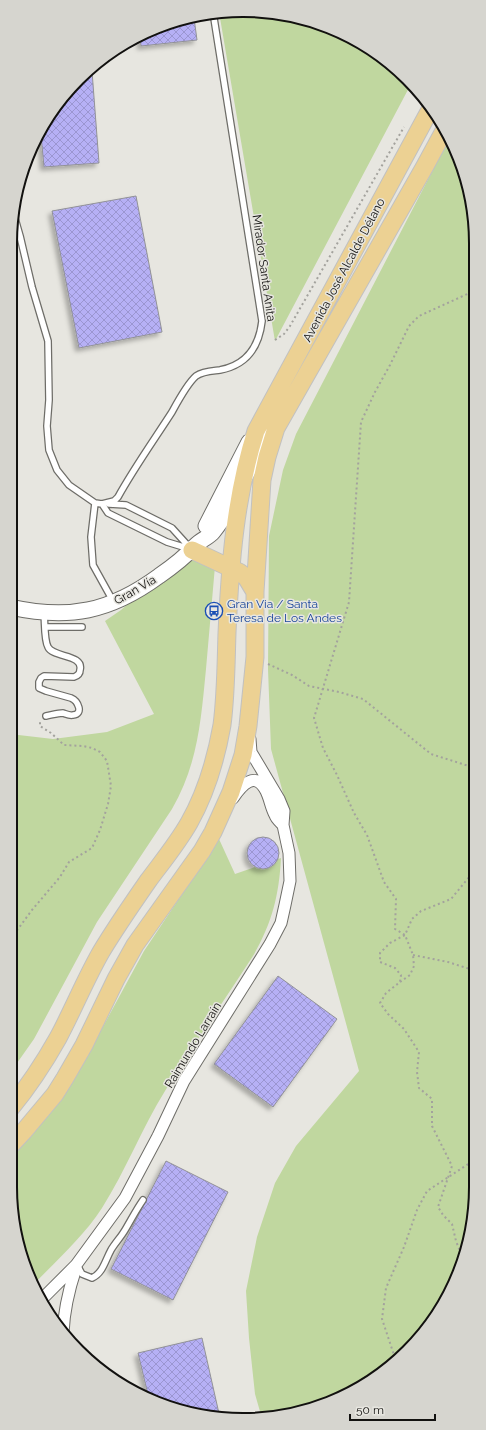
<svg xmlns="http://www.w3.org/2000/svg" width="486" height="1430" font-family="Raleway,sans-serif">
<defs>
<pattern id="building-cross-hatch" width="8" height="8" patternUnits="userSpaceOnUse"><rect width="8" height="8" fill="#b6b0f5"/><path d="M0 0l8 8M0 8l8-8" fill="none" stroke="#9b96d1"/></pattern>
<filter id="shadow"><feDropShadow dx="-3.5" dy="3.5" stdDeviation="2" flood-color="#0004"/></filter>
</defs>
<rect width="100%" height="100%" fill="#e7e6e0"/>
<path fill="#c0d79f" d="M219,12L303,18L360,41L411,84L275,341Z
M450,137L474,212L476,1187L468,1247L437,1317L373,1381L303,1412L261,1415L255,1394L249,1338L246,1291L257,1237L275,1183L296,1146L359,1071L271,749L268,669L269,536L283,470L296,434Z
M189,552L215,566C212,600 209,635 206,669C201,720 198,764 172,809L97,922L34,1039L10,1073V734L53,739L107,732L154,714L105,621L121,610Z
M219,839L235,874L281,858C279,896 272,923 253,956C224,1001 193,1045 165,1091C142,1128 126,1170 102,1208C84,1236 56,1261 33,1285L28,1276L10,1187V1158L61,1098L81,1067L144,951Z"/>
<path fill="url(#building-cross-hatch)" stroke="#929297" filter="url(#shadow)" d="M194,18L197,40L141,46L140,37Z
M92,71L99,163L44,167L41,135L58,101Z
M136,196L162,332L79,348L52,211Z
M247 853a16 16 0 1 1 32 0a16 16 0 1 1-32 0Z
M278,976L337,1019L273,1107L214,1064Z
M166,1161L228,1192L173,1300L111,1269Z
M202,1338L220,1418H213L149,1399L138,1353Z"/>
<g fill="none" stroke-linecap="round" stroke-linejoin="round">
<defs>
<path id="service" d="M14,215L20,236L32,287L48,341L49,400L47,426L49,450L57,470L69,485L95,503L102,504L114,501L118,497C134,468 154,440 172,412C178,401 187,384 196,376C203,371 212,371 220,370C247,365 259,347 262,321L213,12
M95,503L91,537L93,565L113,601
M102,504L108,513L167,542L190,549
M109,504L126,505L172,528L191,549
M44,613C45,622 44,640 48,647C53,658 84,654 80,670C80,674 77,676 74,677L44,676L41,678L39,682V688L46,691L71,698C78,701 84,714 73,715C70,716 66,714 63,713C57,713 52,715 46,716
M45,627H82
M77,1265L82,1274L92,1278C103,1273 105,1261 111,1250C115,1243 121,1237 125,1230C131,1220 136,1210 143,1200"/>
<path id="minor" d="M233,798C242,785 255,770 266,791C270,799 271,808 275,815C276,819 280,822 283,825
M42,1299L76,1265L125,1198L158,1136L184,1081L270,944L281,923L285,905L290,881L289,853L283,825L284,811L279,799L251,752L250,739
M63,1333C64,1310 69,1289 76,1268"/>
<path id="secondary" d="M206,526L249,442
M10,607C69,620 110,612 159,576C172,567 185,557 196,545C201,540 209,537 213,532C230,511 240,485 253,461C258,451 266,442 272,433"/>
<path id="primary" d="M192,550L239,572L246,577L255,592
M10,1109C28,1087 44,1063 58,1038C73,1010 85,980 101,952C116,927 132,904 148,881C162,862 177,844 189,823C206,793 216,759 222,725C226,695 226,663 227,633C230,565 235,496 256,431L431,108
M10,1146L24,1131L55,1094L65,1078L84,1045L116,979L135,945L202,851L213,832L231,792L243,755L248,726L255,657V592L262,480L267,457L276,428L425,166L445,129"/>
</defs>
<use href="#service" stroke="#6e6d68" stroke-width="8"/>
<use href="#minor" stroke="#6e6d68" stroke-width="13"/>
<use href="#secondary" stroke="#6e6d68" stroke-width="17"/>
<use href="#primary" stroke="#c1c1c1" stroke-width="19"/>
<path stroke="#a3a29d" stroke-width="2" stroke-dasharray="2 3" stroke-linecap="butt" d="M275,340L284,334L290,326L404,127
M268,664L292,675L309,686L339,692L363,699L431,754L475,768
M10,938L18,929L32,910L60,877L69,862L92,848L100,830L108,804L111,786L107,761L100,752L92,748L83,746L64,745L51,733L40,726V722
M413,955L448,962L476,971
M400,982L410,975L414,966L413,955L405,935L395,929L396,899L384,882L367,835L354,813L337,775L323,748L314,718L349,602L361,422L375,392L390,365L409,326L419,316L474,291
M463,1259L456,1241L452,1224L443,1215L438,1207L452,1166L432,1126V1099L419,1088L417,1072L419,1052L404,1029L388,1014L380,1003L386,993L400,982L401,975L395,968L380,962V953L390,943L405,935L412,919L421,911L451,899L475,870
M395,1358L382,1319L386,1288L404,1247L417,1210L427,1191L476,1159"/>
<use href="#service" stroke="#fff" stroke-width="5.5"/>
<use href="#minor" stroke="#fff" stroke-width="11"/>
<use href="#secondary" stroke="#fff" stroke-width="15"/>
<use href="#primary" stroke="#ecd193" stroke-width="17"/>
</g>
<defs>
<symbol id="bus-ring" viewBox="-11 -11 22 22"><circle r="9.5" fill="#e7e6e0" stroke="#1a4fb4" stroke-width="1.5"/><path d="M-5-6H5V4H4V6H2V4H-2V6H-4V4H-5ZM-3.5-4V0h7V-4ZM-3.5 1.2v1.5H-2V1.2ZM2 1.2v1.5H3.5V1.2Z" fill="#1a4fb4"/></symbol>
</defs>
<g fill-rule="evenodd">
<use href="#bus-ring" x="204" y="601" width="20" height="20"/>
</g>
<g text-anchor="middle" dominant-baseline="central" stroke-width="3" stroke-linejoin="round" paint-order="stroke">
<g font-size="12" fill="#12110f" stroke="#e7e6e0">
<text transform="translate(264 268) rotate(82)">Mirador Santa Anita</text>
<text transform="translate(344 270) rotate(-62)">Avenida José Alcalde Délano</text>
<text transform="translate(135 590) rotate(-30)">Gran Vía</text>
<text transform="translate(193 1045) rotate(-59)">Raimundo Larraín</text>
</g>
<g font-size="12" fill="#164399" stroke="#e7e6e0" text-anchor="start">
<text x="227" y="604">Gran Via / Santa<tspan x="227" dy="14">Teresa de Los Andes</tspan></text>
</g>
</g>
<path d="M0 0H486V1430H0ZM243 17H243A226 226 0 0 1 469 243V1187A226 226 0 0 1 243 1413H243A226 226 0 0 1 17 1187V243A226 226 0 0 1 243 17Z" fill="#d6d5cf" fill-rule="evenodd"/>
<path fill="none" stroke="#12110f" stroke-width="2" d="M243 17H243A226 226 0 0 1 469 243V1187A226 226 0 0 1 243 1413H243A226 226 0 0 1 17 1187V243A226 226 0 0 1 243 17Z"/>
<path d="M350 1414v6h85v-6" fill="none" stroke="#12110f" stroke-width="2"/>
<text x="356" y="1414" font-size="12" fill="#12110f" stroke="#e7e6e0" stroke-width="3" paint-order="stroke">50 m</text>
</svg>
